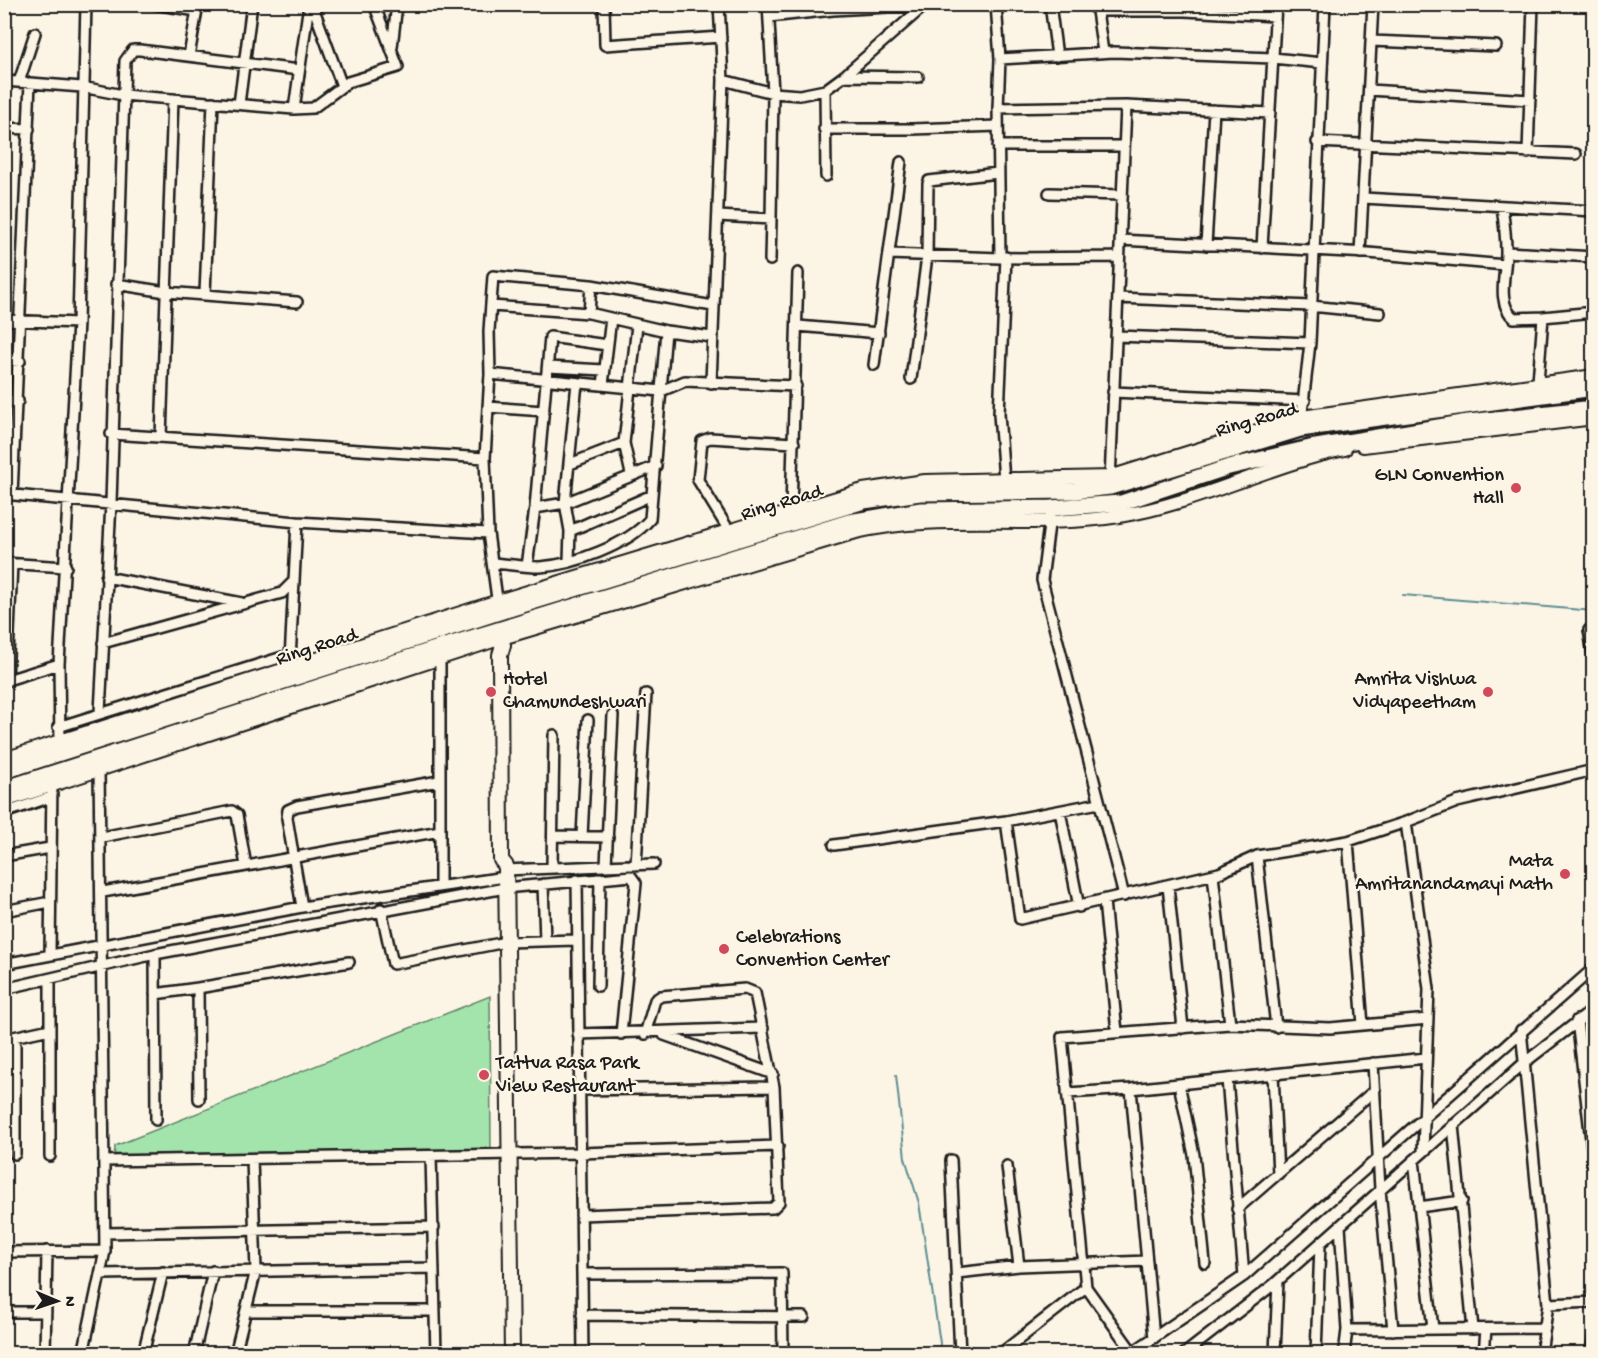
<svg xmlns="http://www.w3.org/2000/svg" width="1598" height="1358" font-family="'Gochi Hand',sans-serif">
<rect width="100%" height="100%" fill="#fcf5e5"/>
<filter id="ink" filterUnits="userSpaceOnUse"><feTurbulence type="fractalNoise" baseFrequency=".0167" numOctaves="2"/><feDisplacementMap in="SourceGraphic" scale="12" xChannelSelector="R" yChannelSelector="G"/><feConvolveMatrix kernelMatrix="1 2 1 2 8 2 1 2 1" color-interpolation-filters="sRGB"/></filter>
<g filter="url(#ink)">
<path fill="#a3e4ad" stroke="#608064" stroke-width="1.5" d="M490,996L491,1151L114,1159L115,1146Z"/>
<g fill="none" stroke-linecap="round" stroke-linejoin="round">
<path stroke="#5d8d92" stroke-width="2" d="M1403,595L1594,611
M896,1075L905,1158L919,1203L940,1343L939,1354"/>
<defs>
<path id="minor" d="M154,4L197,11
M312,4L342,86
M604,4L605,45L721,37
M996,4L1000,59L1114,52L1273,58L1322,63
M1050,4L1057,56
M1096,4L1103,52
M1186,4L1185,11L1275,16
M1097,11H1185
M769,17L833,10L943,4
M1371,41L1496,46
M392,47L397,4
M189,56L198,4
M1000,59L998,108L1000,258
M844,76L918,77
M723,80L773,93L800,95L825,90L844,76L924,6
M4,81L82,87L123,95L294,109L313,108L348,82L398,67L374,4
M19,82L35,33
M825,90L826,176
M1369,90L1530,100
M239,104L252,4
M998,108L1126,106L1270,113
M294,109L309,4
M4,128L29,129
M824,129H912L998,126
M1317,142L1576,154
M998,146H1124
M1528,153L1533,4
M1049,193L1122,195
M1363,198L1594,211
M1502,207C1504,221 1506,236 1506,250C1507,271 1495,303 1514,318L1543,317L1538,382
M718,216L771,219L773,93L768,4
M1120,240L1368,253L1505,265
M1206,245L1214,110
M1262,248L1276,4
M1506,252L1594,257
M1360,253L1373,4
M889,254L1000,258L1119,257
M770,260L771,219
M116,284L166,292L297,302
M205,294L213,102
M1118,298L1311,306L1380,313
M491,306L589,313L666,331L712,337
M589,313L591,285
M1543,317L1594,312
M4,320L78,323
M798,326L879,333
M1116,336L1310,343
M4,360L20,361
M874,365L901,162
M548,367L604,370
M490,374L661,391L685,381L796,386
M911,379L927,256L928,184L929,181L998,173
M711,383L723,80L719,4
M603,385L611,318
M1113,392L1305,401
M4,400L18,401
M488,407L544,411
M1301,421L1310,343L1325,4
M111,434L485,458
M161,437L173,99
M570,464L624,443
M631,474L624,443L637,325
M1004,480L999,414L1006,257
M1110,481L1126,106
M4,494L297,522L488,533L498,606
M12,495L30,83
M535,508L565,503L656,466
M791,510L798,273
M1050,517L1042,580L1124,896
M728,529L698,480L702,441L710,438L794,443
M570,531L652,495
M488,533L485,458L490,374L489,331L493,276L591,285L713,306
M569,560L570,531L565,503L577,383
M4,563L66,567
M493,563C508,564 524,567 540,567C573,565 628,545 650,519L666,331
M527,566L535,508L550,337L607,345
M106,577L242,603
M1589,630L1594,660
M103,643L282,593L292,583
M290,660L297,522
M4,681L59,664
M7,681L12,563
M100,712L111,503L125,61L133,50H140L299,70
M58,727L289,655
M60,745L59,664L78,323L86,4
M1060,811L1079,907
M4,813L51,797
M1006,821L1020,919L1219,873L1257,856L1348,841L1406,822
M553,836L608,837
M582,836L588,720
M102,837L232,811L237,815L246,866
M1348,841L1363,1025
M834,845L1006,821L1099,803
M4,856L50,848
M1257,856L1276,1027
M636,865L646,694
M606,866L613,715
M552,868L554,735
M505,870L654,864
M1213,875L1230,1024
M577,880L583,1354
M543,884L545,941
M440,885V659
M1168,886L1183,1028
M103,892L440,831
M1104,901L1117,1032
M302,907L287,818L288,810L297,806L439,781
M381,909L393,964L506,942L576,940
M4,911L50,902
M50,954L52,780
M155,954L505,888L631,876L636,883L621,1034
M4,964L302,907L505,877
M598,986L600,878
M198,988L349,962
M4,989L155,954L156,1120
M155,994L198,988L199,1099
M1577,1020L1594,1166
M1521,1030L1548,1304L1541,1354
M578,1034L763,1028
M664,1035L773,1074
M4,1039L50,1029
M1373,1063L1380,1189L1393,1330
M1273,1074L1278,1174
M1227,1079L1244,1276
M1179,1084L1194,1155L1205,1263
M1131,1089L1154,1338
M580,1090L774,1087
M1067,1093L1131,1089L1426,1058
M1453,1125L1473,1329
M1423,1152L1429,989L1406,822L1457,802L1594,770
M15,1154V1037
M50,1156V979
M431,1156L436,1354
M951,1160L960,1354
M1414,1160L1433,1329
M104,1161L581,1153L778,1146
M1007,1166L1019,1266
M1419,1207L1462,1201
M1237,1209L1375,1090
M581,1215L773,1208L779,1202L774,1087L755,993L745,989L661,996L655,1000L645,1034
M1340,1226L1347,1330L1344,1354
M105,1233L434,1227
M4,1252L105,1251
M957,1273L1019,1266L1147,1261
M102,1274L434,1268
M582,1274L782,1273L783,1354
M1548,1304L1594,1302
M246,1311H435
M4,1312H46
M582,1315L804,1317
M1347,1330L1545,1328
M45,1354L47,1251
M83,1354L105,1251L99,770
M143,1354L163,1272
M194,1354L213,1271
M235,1354L256,1270L252,1159
M1000,1354L1086,1287
M1130,1354L1244,1276L1594,968
M1134,1354L1086,1287L1062,1037L1230,1024L1330,1028L1428,1019
M1184,1354L1273,1285L1524,1063L1594,1009
M1275,1354L1278,1281
M1316,1354L1320,1245
M1484,1354L1486,1329
M1591,1354L1594,1335"/>
<path id="tertiary" d="M1363,446L1594,418
M4,759L498,601L863,490L925,481L1110,477L1302,417L1594,376
M4,801L502,638L856,532C943,512 1032,530 1119,516C1197,504 1268,465 1345,449"/>
<path id="secondary" d="M503,645L500,655L501,860L506,866L512,1354"/>
<path id="trunk" d="M4,771L499,612L864,501L920,493L1074,491L1110,487L1300,429L1594,388
M4,789L439,648L849,522L921,510L1051,508L1121,503L1229,467L1310,448L1469,422L1594,408"/>
</defs>
<use href="#minor" stroke="#1c1c1c" stroke-width="14"/>
<use href="#tertiary" stroke="#1c1c1c" stroke-width="16"/>
<use href="#secondary" stroke="#1c1c1c" stroke-width="18"/>
<use href="#trunk" stroke="#1c1c1c" stroke-width="20"/>
<use href="#minor" stroke="#fcf5e5" stroke-width="9"/>
<use href="#tertiary" stroke="#fcf5e5" stroke-width="12"/>
<use href="#secondary" stroke="#fcf5e5" stroke-width="14"/>
<use href="#trunk" stroke="#fcf5e5" stroke-width="15"/>
</g>
</g>
<g fill="#d1495b" stroke="#fcf5e5" stroke-width="2">
<circle cx="1516" cy="488" r="6"/>
<circle cx="491" cy="692" r="6"/>
<circle cx="1488" cy="692" r="6"/>
<circle cx="1565" cy="874" r="6"/>
<circle cx="724" cy="949" r="6"/>
<circle cx="484" cy="1075" r="6"/>
</g>
<g text-anchor="middle" dominant-baseline="central" stroke-width="4.5" stroke-linejoin="round" paint-order="stroke">
<g font-size="20" fill="#1c1c1c" stroke="#fcf5e5">
<text transform="translate(1257 421) rotate(-16)">Ring Road</text>
<text transform="translate(782 504) rotate(-17)">Ring Road</text>
<text transform="translate(317 648) rotate(-18)">Ring Road</text>
</g>
<g font-size="20" fill="#1c1c1c" stroke="#fcf5e5" text-anchor="end">
<text x="1504" y="476">GLN Convention<tspan x="1504" dy="23">Hall</tspan></text>
<text x="503" y="680" text-anchor="start">Hotel<tspan x="503" dy="23">Chamundeshwari</tspan></text>
<text x="1476" y="680">Amrita Vishwa<tspan x="1476" dy="23">Vidyapeetham</tspan></text>
<text x="1553" y="862">Mata<tspan x="1553" dy="23">Amritanandamayi Math</tspan></text>
<text x="736" y="938" text-anchor="start">Celebrations<tspan x="736" dy="23">Convention Center</tspan></text>
<text x="496" y="1064" text-anchor="start">Tattva Rasa Park<tspan x="496" dy="23">View Restaurant</tspan></text>
</g>
</g>
<rect width="1598" height="1358" fill="none" stroke="#fcf5e5" stroke-width="24"/>
<rect x="12" y="12" width="1574" height="1334" fill="none" stroke="#1c1c1c" stroke-width="2" filter="url(#ink)"/>
<g transform="translate(57 1301) rotate(92)" stroke="#fcf5e5" stroke-width="4.5" paint-order="stroke">
<path d="M0-4.5L10 22L0 15L-10 22Z" fill="#1c1c1c"/>
<text y="-9" font-size="16" font-weight="bold" text-anchor="middle" fill="#1c1c1c">N</text>
</g>
</svg>
